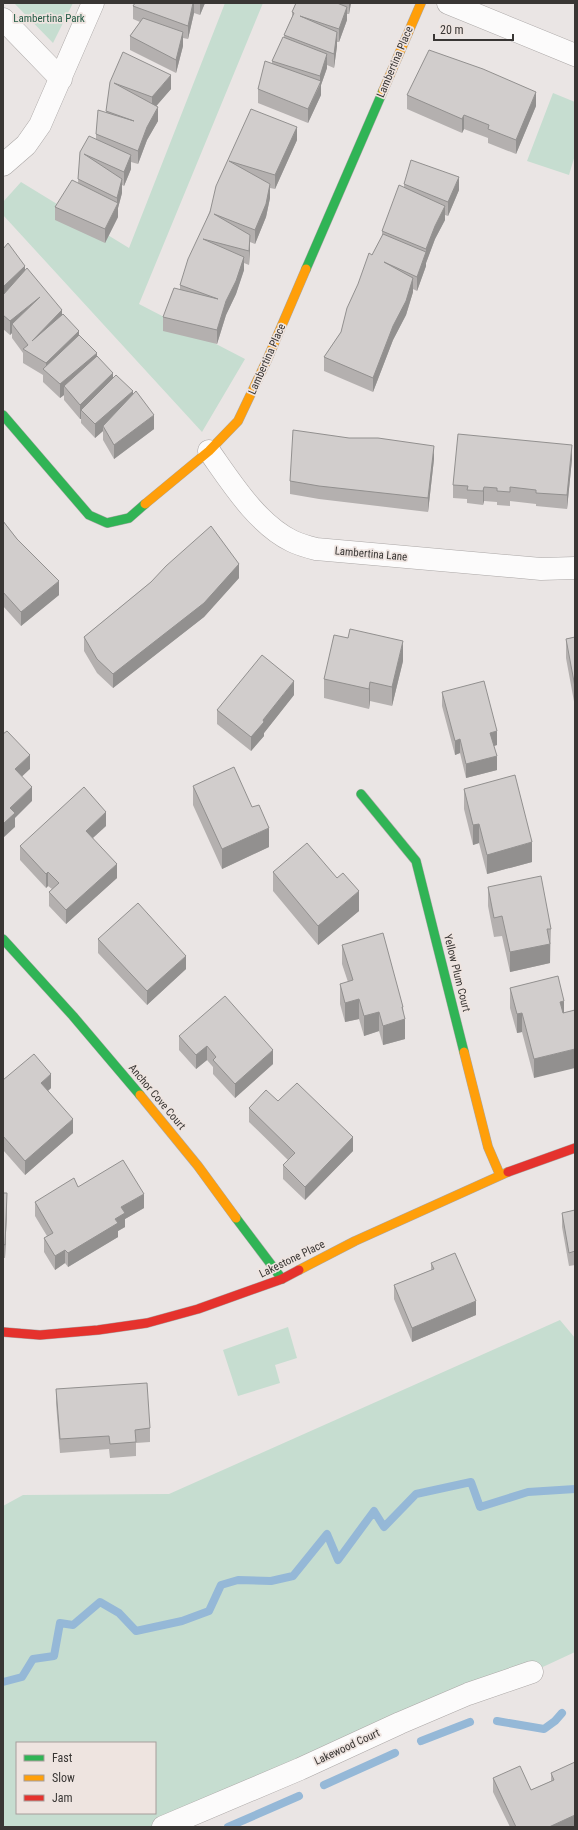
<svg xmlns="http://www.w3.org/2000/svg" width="578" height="1830" font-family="'Roboto Condensed',sans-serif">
<rect width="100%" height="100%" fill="#eae5e4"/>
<path fill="#c6ddd0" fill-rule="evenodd" d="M14,3H73L53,43Z
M225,3H263L139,304L245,359L202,432L3,215V202L21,182L129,248Z
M553,93L575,102V155L569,175L527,161Z
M560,1320L575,1338V1652L532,1672L163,1827H3V1506L23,1495L169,1494ZM17,1743H155V1813H17Z
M288,1327L297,1358L275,1365L280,1383L238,1396L223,1350Z"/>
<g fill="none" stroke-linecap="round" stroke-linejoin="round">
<path stroke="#95b8d7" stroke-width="8" d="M3,1682L22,1677L33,1659L54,1656L60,1623L73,1625L100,1602L119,1613L136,1631L182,1621L209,1611L221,1585L238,1580L271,1581L293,1576L327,1534L338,1560L374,1511L384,1527L416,1494L471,1482L480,1507L528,1492L575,1489
M497,1721L544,1729L555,1721L562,1713
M421,1741L470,1722
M324,1785L395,1753
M228,1827L299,1796"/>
<defs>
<path id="street" d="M448,3L575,55
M3,19L61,79
M3,165L26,145L40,125L93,3
M209,451C231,482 257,524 292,541C300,545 308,547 316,549L541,569L575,568
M163,1827L300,1769L400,1723L468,1694L532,1672"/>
<path id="fast" d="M306,269L383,91
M3,415L89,515L107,523L129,518L145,504
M361,794L416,861L464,1052
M3,939L73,1016L140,1095
M236,1218L282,1279"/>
<path id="slow" d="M383,91L421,3
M145,504L209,451L238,421L267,360L306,269
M464,1052L488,1147L500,1175
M140,1095L198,1166L236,1218
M299,1270L355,1241L508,1172"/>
<path id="jam" d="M508,1172L575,1148
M3,1332L40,1335L98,1330L147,1323L198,1309L282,1279L299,1270"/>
</defs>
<use href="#street" stroke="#aba7a6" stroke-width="23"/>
<use href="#fast" stroke="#aba7a6" stroke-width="10"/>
<use href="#slow" stroke="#aba7a6" stroke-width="10"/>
<use href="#jam" stroke="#aba7a6" stroke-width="10"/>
<use href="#street" stroke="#fcfbfb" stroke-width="22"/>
<use href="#fast" stroke="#30b455" stroke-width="9"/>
<use href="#slow" stroke="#ff9f0a" stroke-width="9"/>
<use href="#jam" stroke="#e5322d" stroke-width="9"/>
</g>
<path fill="#b4b0af" d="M135,3H205L200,15L194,13L188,39L183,38V46L176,73L130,50V36L140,22L133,19V6Z
M296,3H351L349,14H347V20L339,42H337V46L334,68L327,65V68L321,85V95L308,123L258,103V89L272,64V61L284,37V35L292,17V12Z
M110,82L171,89L156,106L158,121L147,140L138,164L131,162V169L124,186L122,185V193L118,208V217L105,243L55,220V207L78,183L80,152L96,139V134L106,113Z
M407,95L536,106L516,154L488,143V138L464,129L462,133L407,109Z
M251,109L297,140L275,189L270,188V198L266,217L255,244L250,242L249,265L244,263V270L236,294L226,315L217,344L163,331V317L180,289V285Z
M404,184L459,190L448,216L445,215V220L435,239L426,263V266L417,291L413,289V292L406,315L393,340L373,392L324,371V357L341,332L372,255L382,236V231L404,187Z
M3,249L25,270L97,357L113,377L133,395L154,429L114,459L103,440V431L95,438L81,423V419H80L64,400V395L60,398L43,382V375L23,363V353L12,338V333L10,335L3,329Z
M434,459L428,512L319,499L290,494V481Z
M572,459L567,509L536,506V504L510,501V506L497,505V502L484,501L483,505L467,503V499L453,498V485Z
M3,521L17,539L59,595L21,626L3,606Z
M239,578L204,617L113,688L97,673L84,651V637L151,582Z
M575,637V707L566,658V639Z
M403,661L392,706L370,701L369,709L324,698V679Z
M442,692L497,745L494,746L497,770L466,778L460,753L455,755L442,706Z
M294,695L264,733V736L251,751L217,724V710Z
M193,786L269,847L222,869L193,805Z
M464,789L532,862L487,874L479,843L473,845L464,809Z
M106,826L93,838L117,878L66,924L49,906V892L52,889L48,886L46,888L20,860V846Z
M273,872L359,911L318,945L273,891Z
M488,887L551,929L550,963L510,972L502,936L494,937L488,906Z
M98,939L186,969L147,1005L98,953Z
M342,945L403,1007L405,1039L383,1045L379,1031L364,1036L359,1019L345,1022L340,1004V984L348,982L342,964Z
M510,988L564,1013L534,1078L522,1032L517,1033L510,1008Z
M179,1036L273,1064L235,1098L213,1074V1067L207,1060L196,1069L179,1050Z
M3,1080L51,1088L48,1091L73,1133L25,1175L3,1150Z
M278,1101L353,1151L305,1200L283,1179V1165L288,1160L249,1122V1108Z
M78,1187L144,1208L125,1219V1227L118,1231V1237L68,1267L65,1263L55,1270L44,1252V1238L47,1236L35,1216V1202Z
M3,1193L7,1207L5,1258H3Z
M575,1210V1265L569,1266L562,1227V1213Z
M431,1263L476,1315L412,1342L394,1299V1285L431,1270Z
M56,1389L150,1428V1442L136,1443V1456L110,1458L109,1449L60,1453L56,1403Z
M551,1773L575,1827H510L493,1792V1778L531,1790L551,1781Z"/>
<path fill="#92908f" d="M193,3H194V13L188,39V26Z
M200,3H205L200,15Z
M349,3H351L349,14Z
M347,7V20L339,42V29Z
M183,32V46L176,73V60Z
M337,32V46L334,68V54Z
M327,54V68L321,85V95L308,123V109L320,85V76Z
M171,75V89L152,111V97Z
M536,92V106L516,154V140Z
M158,107V121L147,140L138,164V151L147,127Z
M464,115V129L462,133V119Z
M297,127V140L275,189V175Z
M131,155V169L124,186V172Z
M459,177V190L448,216V202Z
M122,179V193L118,208V217L105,243V229L117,205V198Z
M270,184V198L266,217L255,244V230Z
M445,206V220L435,239L426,263V249L435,226Z
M250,235V249L249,265V251Z
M426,252V266L417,291V277Z
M244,257V270L236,294L226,315L217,344V330L226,301Z
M25,266V280L3,301V287Z
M413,278V292L406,315L393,340L373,392V378L393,326Z
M40,297L12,324V333L10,335V321Z
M62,310V324L32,341Z
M79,331V345L46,371V363Z
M97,353V367L64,386V395L60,398V384Z
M113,373V387L81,410V419H80V405Z
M133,391V405L103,426V431L95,438V424Z
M154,415V429L114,459V445Z
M572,445V459L567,509V495Z
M434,446V459L428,512V498Z
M484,487V501L483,505V491Z
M239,564V578L204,617L113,688V674Z
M59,581V595L21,626V612Z
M403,641V661L392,706V687Z
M294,681V695L264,733V736L251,751V737L263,720Z
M370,682V701L369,709V689Z
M497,731V745L490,747V733Z
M460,739V753L455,755V741Z
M30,755V769L15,783V769Z
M497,756V770L466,778V764Z
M32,787V801L15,818V827L3,838V824L10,808Z
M106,812V826L86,844V831Z
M479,824V843L473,845V825Z
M269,828V847L222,869V849Z
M532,842V862L487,874V855Z
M117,864V878L66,924V910Z
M48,872V886L46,888V874Z
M359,891V911L318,945V926Z
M550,944V963L510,972V952Z
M186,956V969L147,1005V991Z
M359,999V1019L345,1022V1003Z
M564,1001V1021L560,1002Z
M379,1012V1031L364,1036V1016Z
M522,1013V1032L517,1033V1014Z
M405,1019V1039L383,1045V1026Z
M207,1046V1060L196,1069V1055Z
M575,1049V1068L534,1078V1059Z
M273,1050V1064L235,1098V1084Z
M51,1074V1088L41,1097V1083Z
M73,1119V1133L25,1175V1161Z
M353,1137V1151L305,1200V1187Z
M7,1193V1207L5,1258V1245Z
M144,1194V1208L125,1219V1227L118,1231V1237L68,1267V1253L115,1219L121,1207Z
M65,1250V1263L55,1270V1256Z
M476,1301V1315L412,1342V1328Z
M575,1815V1827H549Z"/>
<path fill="#d1cdcc" stroke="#92908f" d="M135,3H193L188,26L133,6Z
M296,3H337L347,7L339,29L300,16L337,32L334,54L284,35L294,13L292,12Z
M143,18L183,32L176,60L130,36Z
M283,37L327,54L320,76L272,61Z
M429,50L483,69L536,92L516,140L488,129L489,125L464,115L462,119L407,95Z
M123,52L171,75L152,97L114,83L158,107L147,127L138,151L96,134L98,110L134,121L106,111L110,82Z
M265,61L321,81L308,109L258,89Z
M251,109L297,127L275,175L229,161L270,184L266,204L255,230L214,214L250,235L249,251L203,239L244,257L236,281L226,301L217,330L163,317L174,288L218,299L180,285L188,259L210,212L216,186Z
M89,136L131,155L124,172L84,154L122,179L117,198L78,179L80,152Z
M411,160L459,177L448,202L404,184Z
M72,180L118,203L105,229L55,207Z
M399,185L445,206L435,226L426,249L382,231Z
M383,234L426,252L417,277L384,262L413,278L406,301L393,326L373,378L324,357L341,332L347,308L358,284L369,253L372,255Z
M8,243L25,266L3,287V249Z
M27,268L62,310L32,341L63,314L79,331L46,363L23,349L28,345L12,324L40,297L10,321L3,315V295Z
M79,335L97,353L60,384L43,369Z
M97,356L113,373L80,405L64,386Z
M116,375L133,391L95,424L81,410Z
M136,391L154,415L114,445L103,426Z
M293,430L349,438H378L434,446L428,498L319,486L290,481Z
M458,434L572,445L567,495L536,493V490L510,487V492L497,491V488L484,487L483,491L467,490L468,486L453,485Z
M3,521L17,539L59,581L21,612L3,592Z
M211,526L239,564L204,603L113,674L97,659L84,637L151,582L166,566Z
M350,629L403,641L392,687L370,682L369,689L324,679L334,635L348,638Z
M575,637V687L566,639Z
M262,655L294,681L263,720L264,722L251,737L217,710Z
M484,681L497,731L490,733L497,756L466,764L460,739L455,741L442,692Z
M7,731L30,755L15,769L32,787L10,808L15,813L3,824V734Z
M234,767L252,807L259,805L269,828L222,849L193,786Z
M515,775L532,842L487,855L479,824L473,825L464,789Z
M84,787L106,812L86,831L117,864L66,910L49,892L59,883L48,872L46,874L20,846Z
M307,843L337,878L343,873L359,891L318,926L273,872Z
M541,876L551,929H547L550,944L510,952L502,916L494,918L488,887Z
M138,903L186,956L147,991L98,939Z
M383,933L403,1007H402L405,1019L383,1026L379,1012L364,1016L359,999L345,1003L340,984L353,980L342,945Z
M558,976L564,1001L560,1002L563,1013L575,1010V1049L534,1059L522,1013L517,1014L510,988Z
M225,996L273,1050L235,1084L213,1060L216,1057L207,1046L196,1055L179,1036Z
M34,1054L51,1074L41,1083L73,1119L25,1161L3,1136V1080Z
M297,1083L353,1137L305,1187L283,1165L295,1153L249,1108L266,1090L278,1101Z
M123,1160L144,1194L121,1207L125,1213L115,1219L118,1223L68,1253L65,1250L55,1256L44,1238L53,1233L35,1202L74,1178L78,1187Z
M3,1193H7L5,1245L3,1244Z
M575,1210V1251L569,1253L562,1213Z
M455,1253L476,1301L412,1328L394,1285L434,1269L431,1263Z
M147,1383L150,1428L135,1430L136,1442L110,1444L109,1436L60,1439L56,1389Z
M575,1762V1815L549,1827H516L493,1778L520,1766L531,1790L554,1780L551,1773Z"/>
<g text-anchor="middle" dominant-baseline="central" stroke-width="3.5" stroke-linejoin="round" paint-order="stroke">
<g font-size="11" fill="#245b45" stroke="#eee4e0">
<text x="49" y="18">Lambertina Park</text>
</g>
<g font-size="11" fill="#393634" stroke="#eee4e0">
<text transform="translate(395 62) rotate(-67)">Lambertina Place</text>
<text transform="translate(267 359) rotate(-66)">Lambertina Place</text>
<text transform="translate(371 554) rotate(5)">Lambertina Lane</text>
<text transform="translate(457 973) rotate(76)">Yellow Plum Court</text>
<text transform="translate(157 1097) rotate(50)">Anchor Cove Court</text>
<text transform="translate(292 1259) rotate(-26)">Lakestone Place</text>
<text transform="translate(347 1747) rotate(-25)">Lakewood Court</text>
</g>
</g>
<rect width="578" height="1830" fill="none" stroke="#393634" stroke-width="8"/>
<rect x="16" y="1742" width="140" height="72" fill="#eee4e0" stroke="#a69e9b"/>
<rect x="24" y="1755" width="20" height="6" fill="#30b455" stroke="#a69e9b"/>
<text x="52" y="1762" font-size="12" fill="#393634">Fast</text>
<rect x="24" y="1775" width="20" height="6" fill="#ff9f0a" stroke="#a69e9b"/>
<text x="52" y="1782" font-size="12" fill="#393634">Slow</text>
<rect x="24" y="1795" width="20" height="6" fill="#e5322d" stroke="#a69e9b"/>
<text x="52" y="1802" font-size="12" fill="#393634">Jam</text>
<path d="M434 34v6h79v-6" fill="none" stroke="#393634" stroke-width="2"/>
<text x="440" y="34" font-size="12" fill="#393634" stroke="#eee4e0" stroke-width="3" paint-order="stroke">20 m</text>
</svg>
